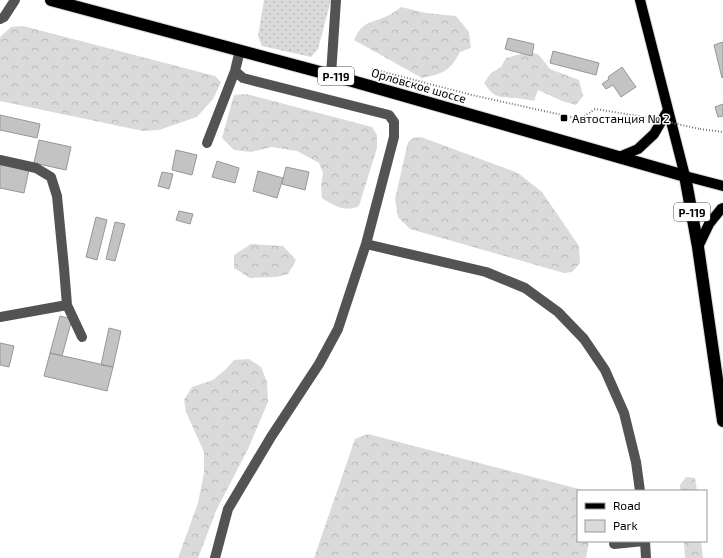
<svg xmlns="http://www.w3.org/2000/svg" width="723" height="558" font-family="'Exo 2',sans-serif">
<defs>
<pattern id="green-dots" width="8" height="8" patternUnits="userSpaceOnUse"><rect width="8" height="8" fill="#dadada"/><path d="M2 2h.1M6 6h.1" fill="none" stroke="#b9b9b9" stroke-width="1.8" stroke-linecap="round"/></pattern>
<pattern id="forest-crowns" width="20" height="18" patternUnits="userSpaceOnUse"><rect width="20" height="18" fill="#dadada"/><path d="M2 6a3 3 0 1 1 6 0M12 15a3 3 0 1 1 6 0" fill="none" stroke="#b9b9b9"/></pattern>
</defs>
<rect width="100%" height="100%" fill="#fff"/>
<path fill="url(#green-dots)" d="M264,0H331L318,49L311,57L262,46L258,36Z"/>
<path fill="url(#forest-crowns)" d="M401,7L426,13L456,16L469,32L471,48L460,52C449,72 444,73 422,78L354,40C363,20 371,24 387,16C392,14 397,10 401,7Z
M23,26L215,76L221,82L213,99L197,117L159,130L143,131L0,101V37L11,27Z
M527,52L538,54L550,69L579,80L583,96L576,105L562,101L538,90L534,101C528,100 521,98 515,98C497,97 495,98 484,83L491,73L501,67L506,58Z
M246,94L372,127L377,135V148L359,206C345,213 333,205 322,198L321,185L323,173L319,163L297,151L272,147L251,152L234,150L222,138L234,95Z
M421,137L518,173L542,192L579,246L580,263L572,272L564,273L410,229L398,217L395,199L408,142L413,138Z
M251,244L283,246L296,260L288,274L276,277L250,278L234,268V255Z
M249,359L261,367L267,382L268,402L248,449L216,511L198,558H178L198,503L204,473V452L186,412L184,400L192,387L213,380L226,369L234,360Z
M368,434L583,490L584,491H578V541H589L586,558H314L355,439Z
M686,477L695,478L697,491H680V485Z
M684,541H701L703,558H685Z"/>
<path fill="#c3c3c3" stroke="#979797" d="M508,38L534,44L532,56L505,49Z
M723,42V77L722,78L714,45Z
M553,51L599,63L596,75L550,63Z
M622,67L636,87L621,97L613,85L606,89L602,84L609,79L608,77Z
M723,104V116L718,117L715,107Z
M0,115L40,124L37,138L0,130Z
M39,140L71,147L66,170L34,163Z
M176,150L197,155L192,175L172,170Z
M217,161L239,168L235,183L212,177Z
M0,164L29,170L24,193L0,188Z
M286,167L309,172L305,190L282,184Z
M258,171L283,178L277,198L253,191Z
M162,172L173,174L169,189L158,186Z
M179,211L193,214L190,224L176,220Z
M96,217L107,220L97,260L86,257Z
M115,222L125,224L115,261L106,259Z
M60,316L72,319L62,356L50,353Z
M109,328L121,331L113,367L101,365Z
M0,343L14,346L9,367L0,365Z
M50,353L113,367L107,391L44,376Z"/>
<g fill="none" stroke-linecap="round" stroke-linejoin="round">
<defs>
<path id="major" d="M640,0L685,176L723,186
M619,157L638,149L654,134L668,110
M698,247L709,224L721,209L723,208"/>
<path id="highway" d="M51,0L331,75L685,176L698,247L723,421"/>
</defs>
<use href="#major" stroke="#dbdbdb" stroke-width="12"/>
<use href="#highway" stroke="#dbdbdb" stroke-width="14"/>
<path stroke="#757575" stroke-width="2" stroke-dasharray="1 2" stroke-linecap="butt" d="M372,69L472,95L580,119L595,109L651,118
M700,129L723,132"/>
<path stroke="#535353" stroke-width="10" d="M0,19L4,17L15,0
M235,71L243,78L389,115L394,122V137L366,244L486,272L525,288L558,312L584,339L605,370L624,413L636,462L640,491
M331,75L336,0
M207,143L235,71L240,50
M0,160L36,168L51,177L57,196L64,268L67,305L82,337
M0,317L67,305
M645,541L646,558
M614,544L644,541
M215,558L228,509L271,437L319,364L338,329L366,244"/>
<use href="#major" stroke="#000" stroke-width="10"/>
<use href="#highway" stroke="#000" stroke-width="12"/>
<path stroke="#757575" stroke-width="2" stroke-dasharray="1 2" stroke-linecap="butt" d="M654,119L700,129"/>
</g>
<rect fill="#000" stroke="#fff" stroke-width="1.5" x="560" y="114" width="8" height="8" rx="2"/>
<g text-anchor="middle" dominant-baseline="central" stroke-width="3" stroke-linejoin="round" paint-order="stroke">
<g fill="#fff" stroke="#4c4c4c" stroke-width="1">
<rect x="318" y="67" width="36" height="18" rx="3"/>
<rect x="674" y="203" width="36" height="18" rx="3"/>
</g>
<g font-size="11" font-weight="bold" fill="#000">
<text x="336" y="76">Р-119</text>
<text x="692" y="212">Р-119</text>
</g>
<g font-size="12" fill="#000" stroke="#fff">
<text transform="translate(419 85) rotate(16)">Орловское шоссе</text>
</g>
<g font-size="12" fill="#000" stroke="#fff" text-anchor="start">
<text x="572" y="118">Автостанция № 2</text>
</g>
</g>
<rect x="577" y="490" width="130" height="52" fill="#ffffff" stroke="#999999"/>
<rect x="585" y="503" width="20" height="6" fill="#000000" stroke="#999999"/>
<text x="613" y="510" font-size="12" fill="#000000">Road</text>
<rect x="585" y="520" width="20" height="12" fill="#dadada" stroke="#999999"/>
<text x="613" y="530" font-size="12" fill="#000000">Park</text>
</svg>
